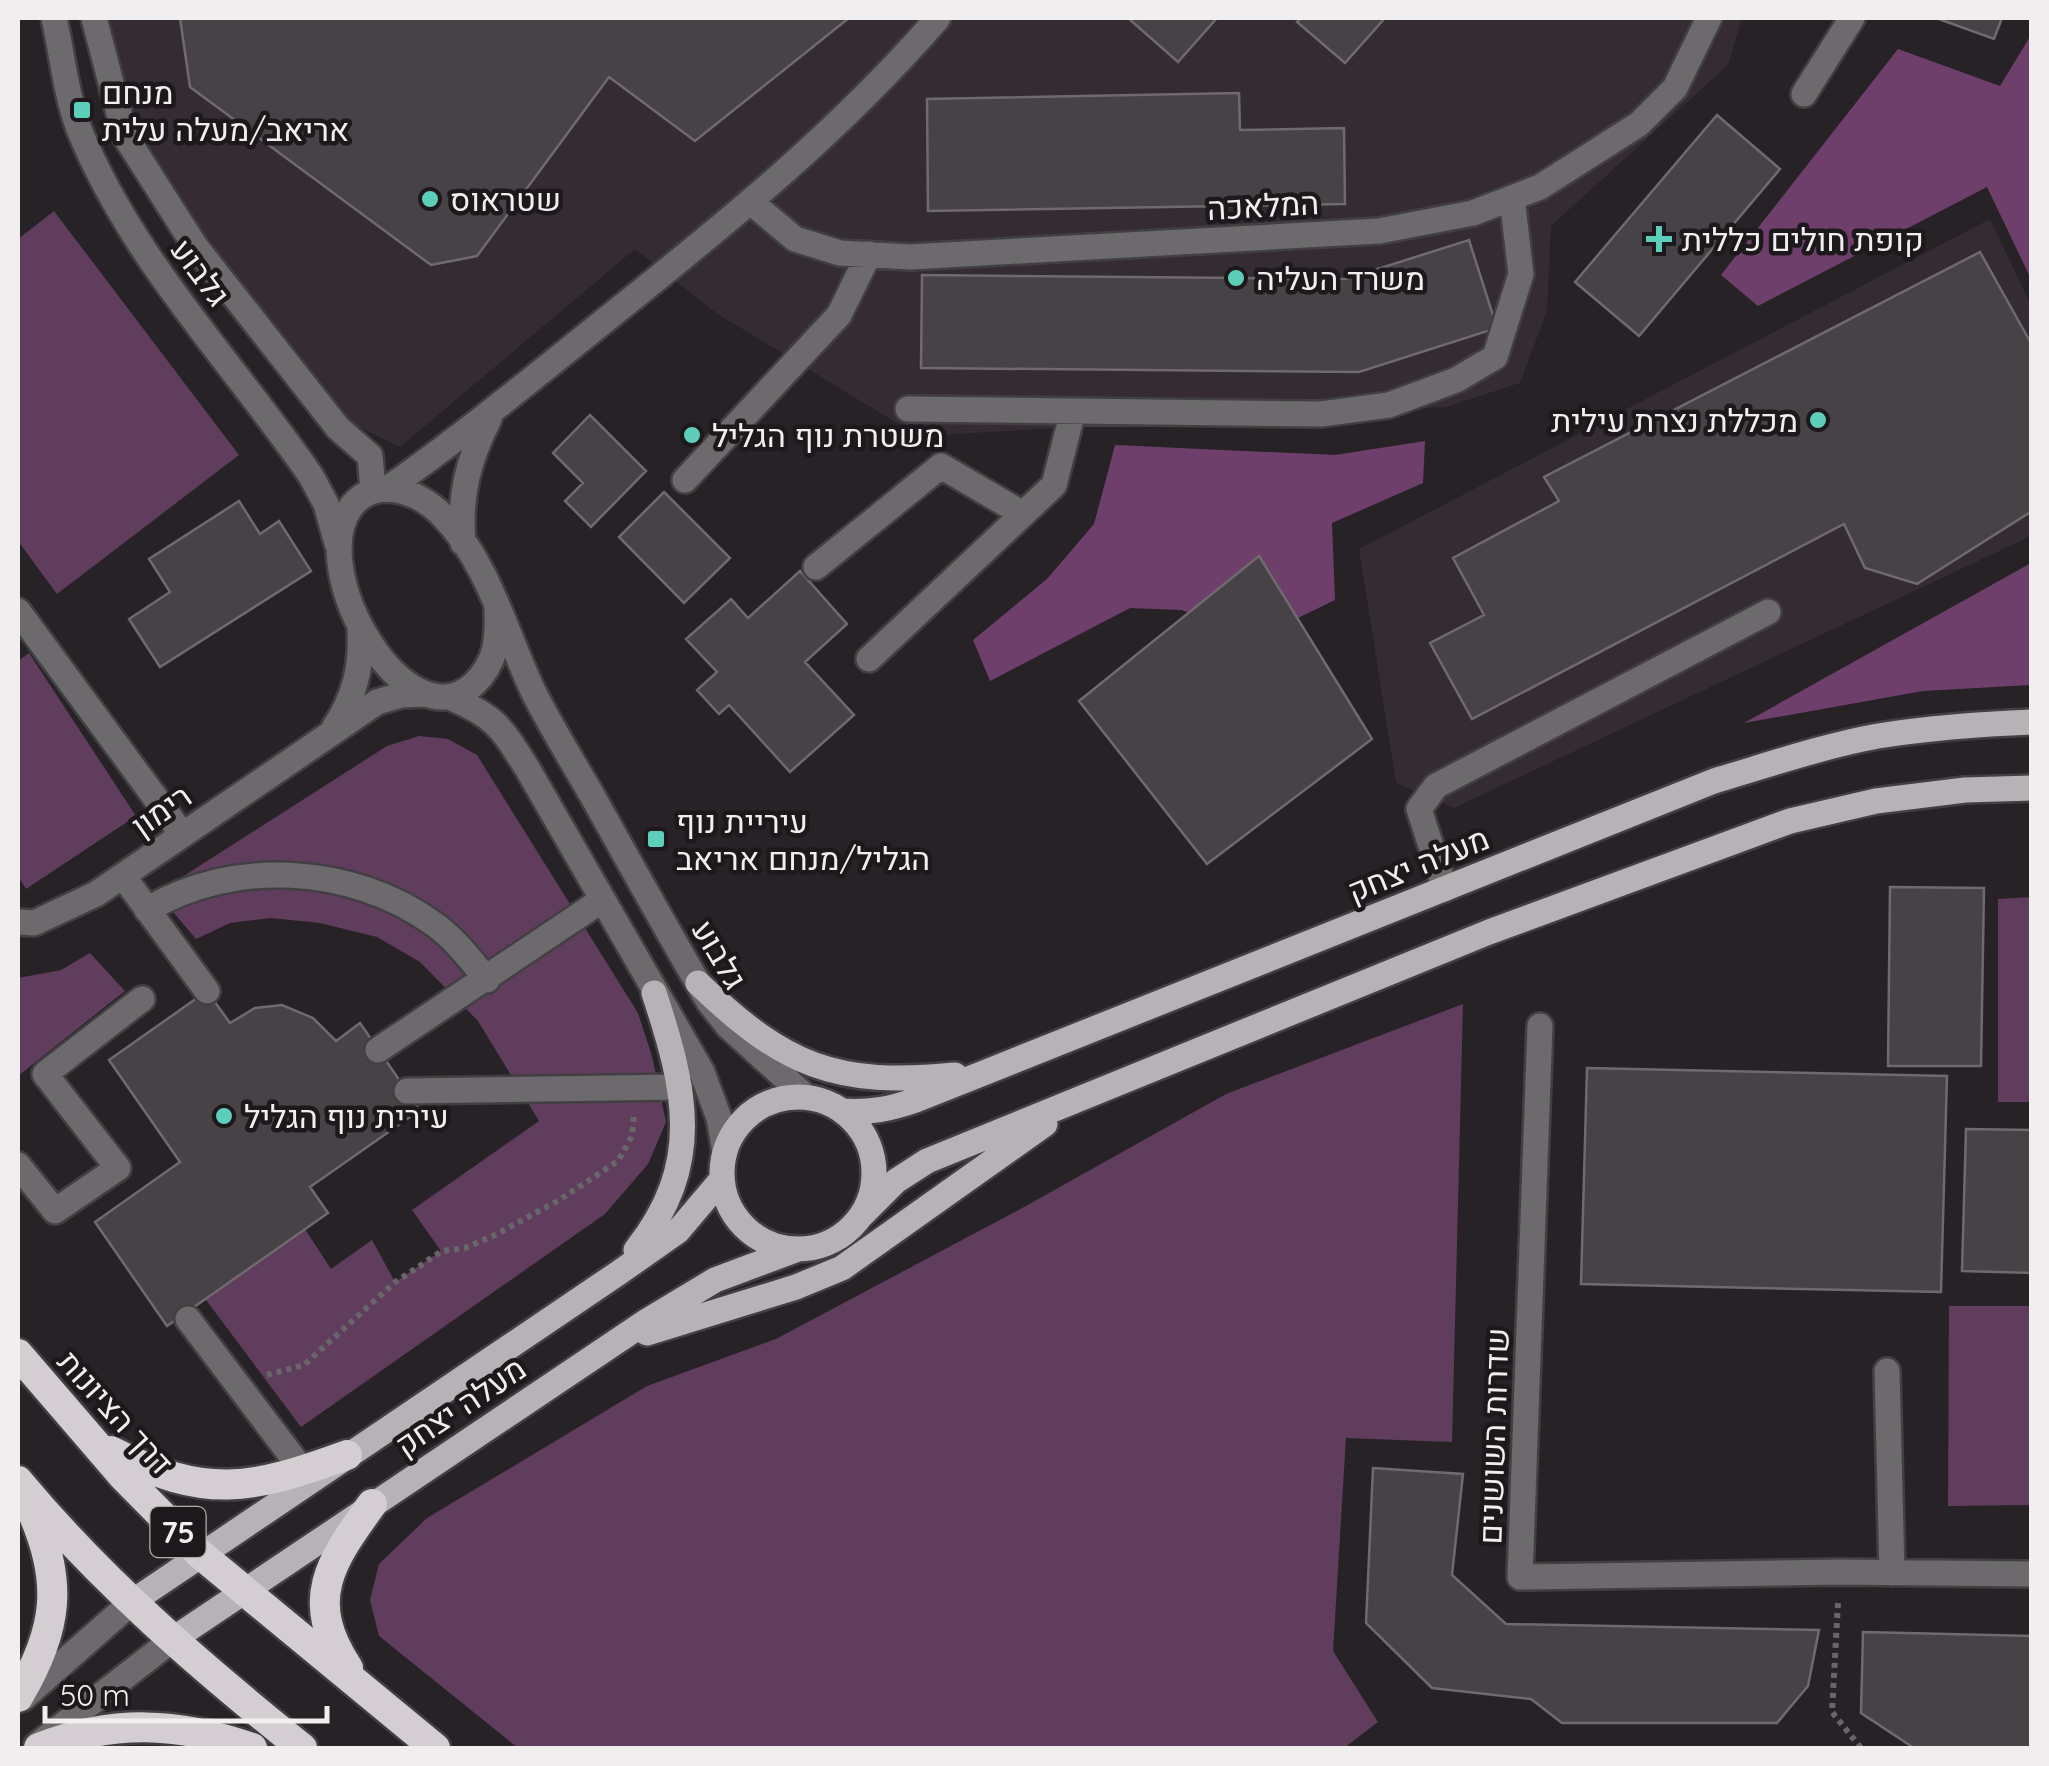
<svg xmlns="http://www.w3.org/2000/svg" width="2049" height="1766" font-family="Quicksand,Heebo,sans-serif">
<rect width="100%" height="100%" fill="#262226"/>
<path fill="#342b33" d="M106,18H1742L1728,65L1551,226L1547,311L1520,383L1446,407L918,436L716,313L635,249L400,447L336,416L144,158Z
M1990,219L2031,305V536L1454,808L1396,783L1359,549Z"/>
<path fill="#603d5d" d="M54,211L239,455L57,594L18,541V239Z
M29,653L136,816L26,889L18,876V661Z
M419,736L448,739L477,755L638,1013L652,1056L666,1122L648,1164L605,1214L301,1427L206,1300L305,1229L331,1269L372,1240L395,1282L441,1251L412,1210L539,1121L478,1021L420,962L377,937L320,923L271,918L230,923L196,939L157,893L387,746Z
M2031,897V1102H1998V899Z
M90,953L125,991L18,1076V978L61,970Z
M1463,1004L1452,1442L1346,1438L1333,1651L1378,1722L1344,1748H518L379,1636L370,1600L379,1564L427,1518L647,1386L776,1339L1024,1207L1226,1094Z
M1949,1306H2031V1505L1948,1506Z"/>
<path fill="#6f3f6c" d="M2031,35V279L1987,187L1758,306L1721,275L1898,49L2000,86Z
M1425,441L1423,483L1332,523L1335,600L1238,647L1211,622L1182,610L1130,608L990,681L973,640L1047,579L1094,524L1115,445L1335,455Z
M2031,563V685L1923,691L1744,723Z"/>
<path fill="#474246" stroke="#6f6a6e" stroke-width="2.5" d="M180,18H849L695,141L609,77L477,256L431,265L190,87Z
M1128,18H1217L1178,62Z
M1301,18H1385L1345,63L1297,22Z
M1936,18H2002L1994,39Z
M1239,93L1240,130L1344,128L1345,204L928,211L927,99Z
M1717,115L1780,169L1639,336L1575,282Z
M1469,240L1497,328L1359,372L921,368L922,275L1346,279Z
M1980,252L2032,345V511L1917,584L1865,568L1844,524L1472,719L1430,643L1484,615L1453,558L1559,501L1544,477Z
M590,415L646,471L591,527L565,501L583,483L553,453Z
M664,492L730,558L684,603L619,537Z
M239,501L260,534L279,521L311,571L160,667L129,619L170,592L149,559Z
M1259,556L1372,739L1207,864L1079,701Z
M800,571L847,624L805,662L854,715L790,772L729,705L719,714L697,690L717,672L686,639L731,599L748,618Z
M1890,887L1984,888L1981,1066H1888Z
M207,991L230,1023L255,1008L282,1005L313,1018L336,1041L360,1023L420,1110L310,1187L328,1213L167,1326L95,1222L180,1162L109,1060Z
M1587,1068L1947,1076L1941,1292L1581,1284Z
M1966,1129L2032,1130V1273L1962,1271Z
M1373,1468L1463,1474L1452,1575L1506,1624L1819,1630L1808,1686L1777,1723H1562L1531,1699L1432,1688L1366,1623Z
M1863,1632L2032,1636V1748H1914L1861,1713Z"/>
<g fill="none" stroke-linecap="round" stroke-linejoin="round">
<defs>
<path id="minor" d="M54,18C62,53 66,95 79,129C131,258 233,363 311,476L326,504L337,543
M94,18L125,136L195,246L338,428L370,456L373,489
M1804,94L1852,18
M752,203L795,239L840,253L910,257L1379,231L1473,213L1540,187L1639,124L1675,88L1709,18
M908,409L1321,414L1389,405L1456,380L1495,357L1521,274L1512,198
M685,480L839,315L869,254
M390,487C467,433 539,373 613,314C729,221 840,131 938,18
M463,543C459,496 468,460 489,419
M816,567L941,466L1023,514
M497,608C498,639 497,662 474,684C407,746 304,570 351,507C375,475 419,491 443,516C488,562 506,634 533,691C551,727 573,762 593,797C631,865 669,934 709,1002L728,1026L806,1097
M18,611L182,834
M869,659L1054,485L1073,411
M449,697C495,716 501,727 527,768L702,1072L719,1118L725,1152
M334,728C355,697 362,666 360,629
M123,876L207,991
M1445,889L1419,809L1436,786L1768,612
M147,910C232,858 353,865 434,924C455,939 470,959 487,980
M18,922L34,923L96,894L377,702L401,695L424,694
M1540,1026L1520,1577L1839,1572L2032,1574
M378,1050L602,900
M407,1091L680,1087
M18,1165L55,1211L118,1168L45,1074L142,999
M188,1319L303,1471
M1887,1371L1892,1573
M23,1698L132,1602
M37,1745L172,1640"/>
<path id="major" d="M698,983C784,1066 836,1087 955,1075
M722 1173a76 76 0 1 1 152 0a76 76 0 1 1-152 0Z
M842,1111C870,1113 890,1109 916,1100L1714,781C1768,765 1823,746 1878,736C1929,728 1980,724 2032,722
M860,1217L896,1181L927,1161L1489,932L1790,821L1876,801L1965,790L2032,788
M636,1250C704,1164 686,1090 654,993
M647,1333L796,1287L842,1268L1045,1124
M132,1602L617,1274L678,1231L722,1179
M172,1640L647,1321L715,1280L798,1249"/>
<path id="highway" d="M18,1354L123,1476L200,1554L435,1748
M111,1451C206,1500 251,1490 347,1455
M18,1481C102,1582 200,1666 302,1748
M348,1668C303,1600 330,1562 372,1504
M18,1697C58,1630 64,1581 31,1509
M39,1748C113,1719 178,1722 252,1748"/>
</defs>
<use href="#minor" stroke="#423f42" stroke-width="30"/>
<use href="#major" stroke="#423f42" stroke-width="30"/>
<use href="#highway" stroke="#423f42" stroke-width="35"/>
<path stroke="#696669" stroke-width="6" stroke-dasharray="5 5" stroke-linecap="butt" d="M267,1375L304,1365L394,1283L442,1251L465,1248L495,1235L561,1199L618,1161L632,1136L634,1114
M1838,1603L1832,1712L1861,1748"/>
<use href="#minor" stroke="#6c6a6c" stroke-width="25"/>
<use href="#major" stroke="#b6b2b6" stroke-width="25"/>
<use href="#highway" stroke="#d4ced3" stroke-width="30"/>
</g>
<g fill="#5dceb9" stroke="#1d181c" stroke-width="4">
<rect x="72" y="100" width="20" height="20" rx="5"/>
<circle cx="430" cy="199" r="10"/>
<path d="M1654 224h10v10h10v10h-10v10h-10v-10h-10v-10h10z"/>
<circle cx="1236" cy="278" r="10"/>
<circle cx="1818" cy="420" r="10"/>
<circle cx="692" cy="435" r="10"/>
<rect x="646" y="829" width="20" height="20" rx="5"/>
<circle cx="224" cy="1116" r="10"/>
</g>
<g text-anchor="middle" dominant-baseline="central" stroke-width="9" stroke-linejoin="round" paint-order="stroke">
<rect fill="#1d181c" stroke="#b1aeb0" stroke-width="2.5" x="150.5" y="1507" width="55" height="50" rx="8"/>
<g font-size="30" font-weight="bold" fill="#f1eef0">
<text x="178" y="1532">75</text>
</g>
<g font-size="32" fill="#f1eef0" stroke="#1d181c" text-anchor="start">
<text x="102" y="92">מנחם<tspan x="102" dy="37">אריאב/מעלה עלית</tspan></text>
<text x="450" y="199">שטראוס</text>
<text x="1682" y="239">קופת חולים כללית</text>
<text x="1256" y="278">משרד העליה</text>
<text x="1798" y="420" text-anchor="end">מכללת נצרת עילית</text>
<text x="712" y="435">משטרת נוף הגליל</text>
<text x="676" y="821">עיריית נוף<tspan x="676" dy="37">הגליל/מנחם אריאב</tspan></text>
<text x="244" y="1116">עירית נוף הגליל</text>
</g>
<g font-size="32" fill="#f1eef0" stroke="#1d181c">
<text transform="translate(1263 205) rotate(-3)">המלאכה</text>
<text transform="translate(201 272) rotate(53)">גלבוע</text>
<text transform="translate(161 810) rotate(-35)">רימון</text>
<text transform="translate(1418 864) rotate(-22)">מעלה יצחק</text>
<text transform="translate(720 954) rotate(59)">גלבוע</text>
<text transform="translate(460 1406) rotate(-34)">מעלה יצחק</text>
<text transform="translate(116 1412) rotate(48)">דרך הציונות</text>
<text transform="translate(1493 1436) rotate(-88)">שדרות השושנים</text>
</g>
</g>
<rect width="2049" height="1766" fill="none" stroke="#f1eef0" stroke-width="40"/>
<path d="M45 1706v15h282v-15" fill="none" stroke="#f1eef0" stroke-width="5"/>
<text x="60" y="1706" font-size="30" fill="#f1eef0" stroke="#1d181c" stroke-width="8" paint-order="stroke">50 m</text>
</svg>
